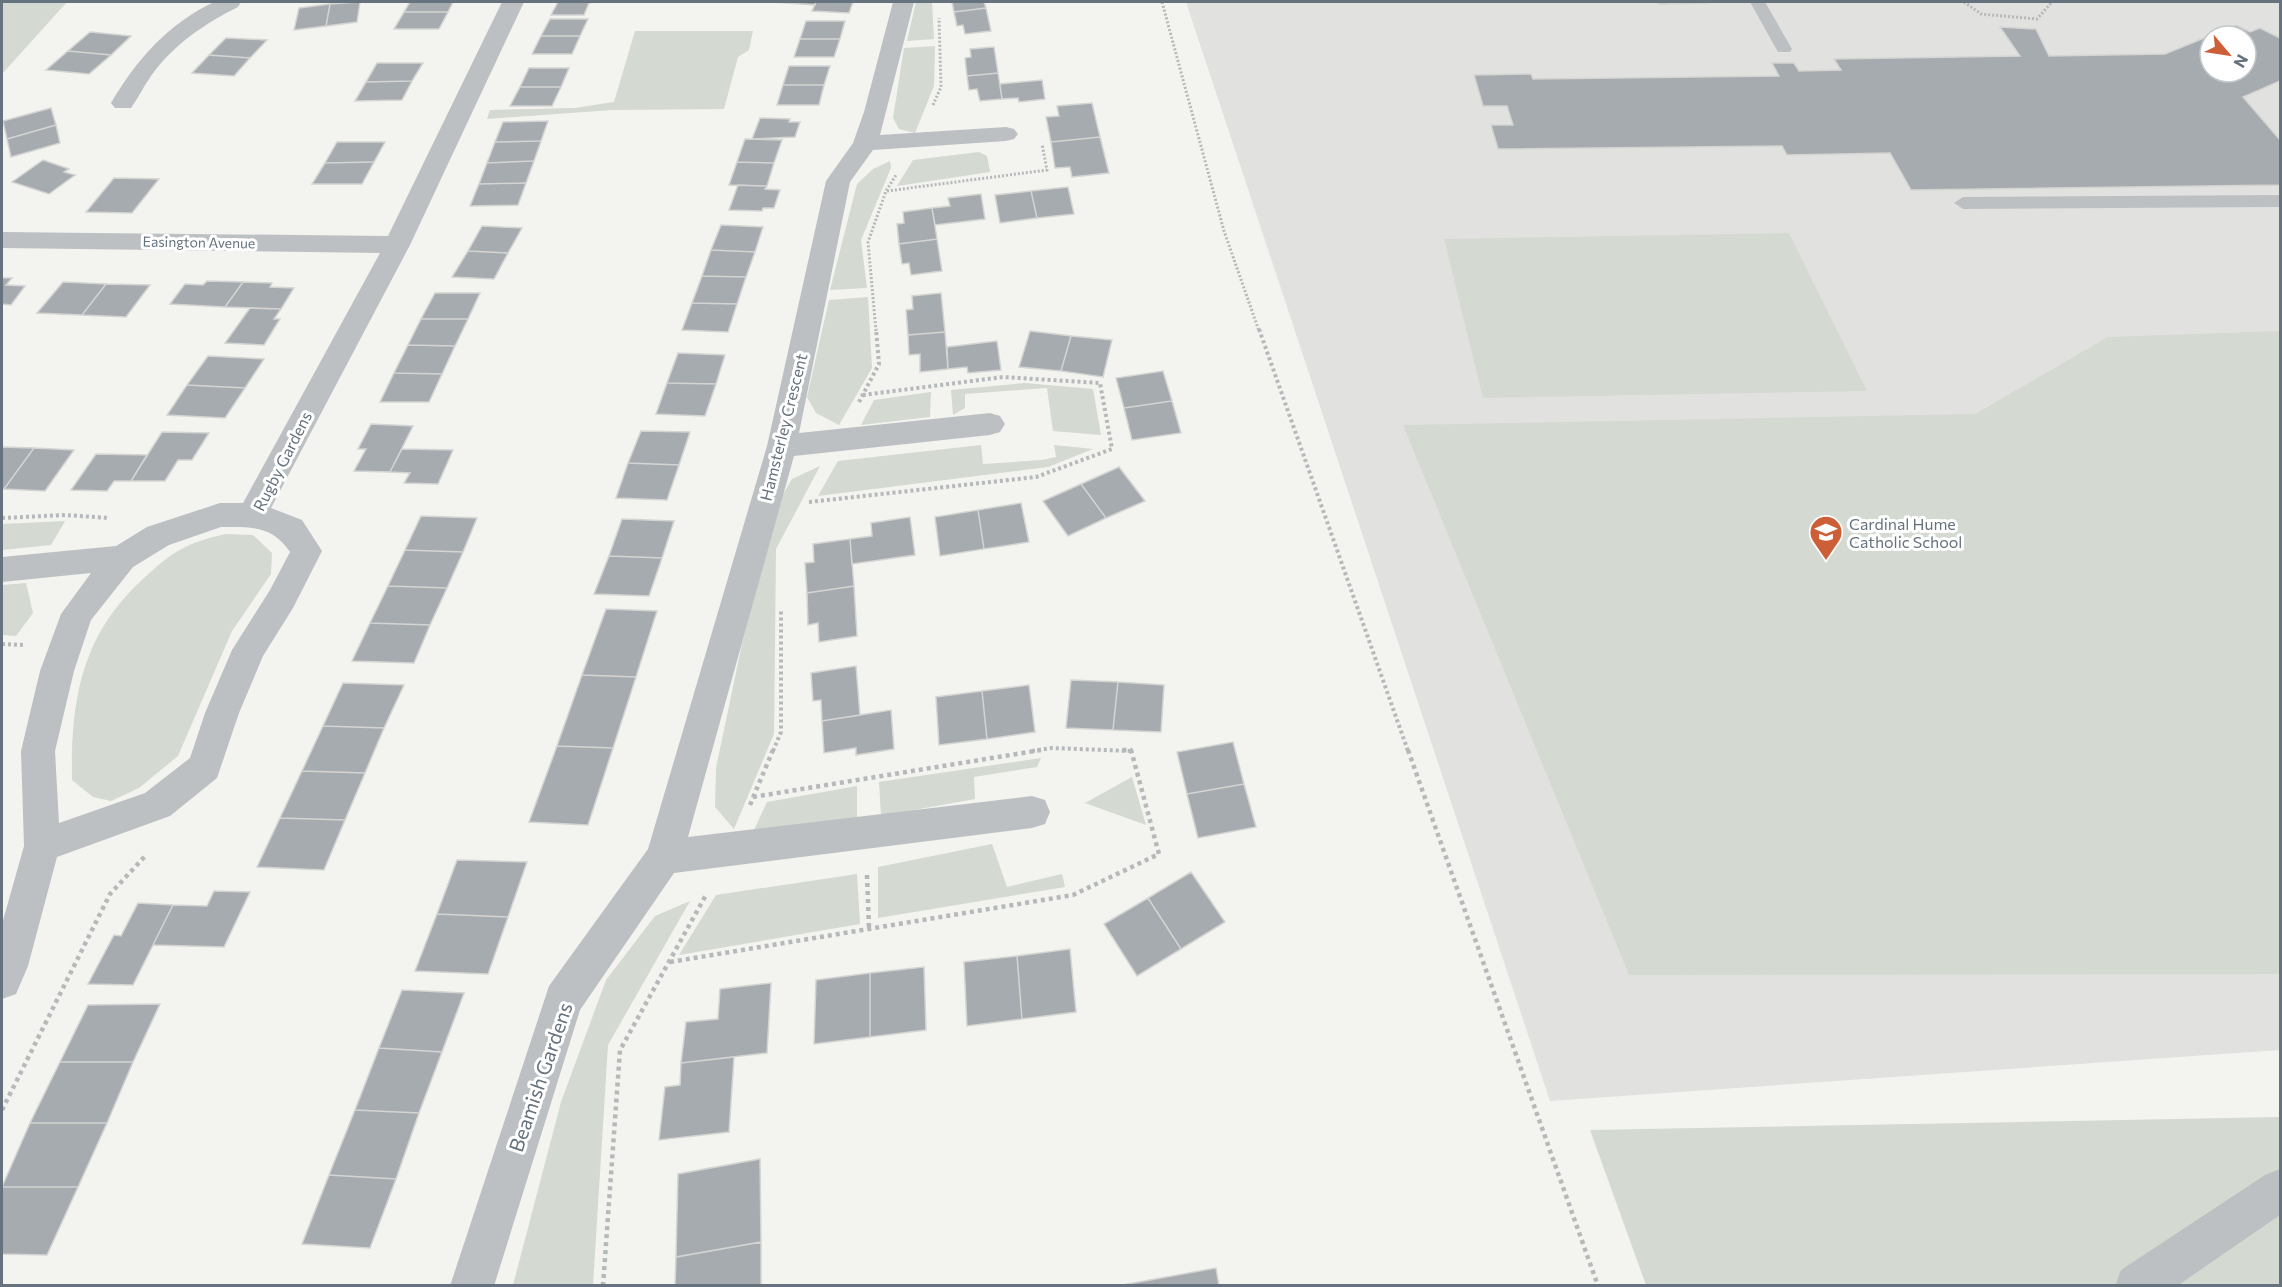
<svg xmlns="http://www.w3.org/2000/svg" width="2282" height="1287" font-family="Commissioner,sans-serif">
<rect width="100%" height="100%" fill="#f3f3f0"/>
<path fill="#e1e2e0" fill-rule="evenodd" d="M1186,2H2280V1050L1550,1101ZM2210,36H2246V72H2210Z"/>
<path fill="#d4d9d1" d="M2,2H67L2,74Z
M916,2H932L934,39L907,41Z
M635,31H753L749,50L738,57L724,109L612,110L487,119L490,110L575,108L614,102Z
M935,46L934,86L915,133L899,129L893,118L904,48Z
M979,152L987,156L990,172L897,186L913,160Z
M890,161L891,168L861,240L867,288L830,290L857,184L873,169Z
M1789,233L1867,391L1483,398L1444,239Z
M868,297L872,368L839,425L816,413L807,397L829,300Z
M2280,331V974L1629,975L1403,425L1975,414L2108,337Z
M1025,383L1093,389L1101,435L1053,431L1047,388L965,394V408L953,415L951,390Z
M931,392L930,417L861,425L874,400Z
M981,445L983,464L1042,460L1056,457L1054,445L1093,449L1048,467L818,496L838,461Z
M820,466L776,549L774,734L734,829L715,807L716,768L742,644L778,503L792,479Z
M65,521L51,545L2,550V524Z
M226,534L253,535L272,553L271,574L232,631L178,756L139,788L111,801L93,797L72,780C71,699 81,636 143,579C173,551 186,543 226,534Z
M26,583L33,613L16,636L2,635V585Z
M1041,758L1037,767L974,777L975,799L881,816L879,782Z
M1132,777L1146,825L1085,803Z
M857,786V818L752,834L767,802Z
M992,844L1007,887L1062,874L1065,887L878,918V867Z
M857,874L860,924L679,955L716,895Z
M690,901L608,1045L593,1285H513L561,1102L606,980L655,916Z
M2280,1117V1285H1646L1590,1130Z"/>
<path fill="#a5abaf" stroke="#d4d4d2" stroke-width="1.5" fill-rule="evenodd" d="M360,2L357,22L326,26L330,4Z
M410,2H453L448,12H404Z
M558,2H595L589,3L584,15H551Z
M773,2H816L815,5Z
M816,2H853L849,13L812,11Z
M952,2H984L986,8L954,12Z
M1658,2H1706L1707,3L1659,4Z
M330,4L326,26L294,30L299,8Z
M986,8L991,31L965,34L963,25L957,26L954,12Z
M404,12H448L439,29H394Z
M550,19H588L580,36H541Z
M806,21H845L840,39H800Z
M2236,25L2250,32L2260,28L2280,38V81L2243,97L2280,140V185L1911,190L1890,153L1787,155L1782,146L1498,149L1491,125H1513L1507,106H1483L1474,75L1531,74L1533,79L1779,76L1772,63H1794L1799,71L1841,70L1834,59L2020,56L2000,27L2036,29L2049,56L2165,54ZM2210,36H2246V72H2210Z
M90,32L131,36L111,55L68,51Z
M541,36H580L572,54H532Z
M226,38L267,40L250,58L209,55Z
M800,39H840L834,57H794Z
M994,47L998,73L967,76L965,58L971,57L970,49Z
M68,51L111,55L89,74L46,70Z
M209,55L250,58L234,76L192,73Z
M377,63H423L412,81L366,82Z
M789,66H830L824,85H783Z
M529,68H569L561,87H520Z
M998,73L1002,99L980,101L977,89L969,90L967,76Z
M1042,80L1045,99L1019,102L1018,98L1002,99L1000,84Z
M412,81L402,100L355,101L366,82Z
M783,85H824L819,105H777Z
M520,87H561L552,106H510Z
M1092,103L1100,137L1051,142L1046,117L1059,116L1057,106Z
M51,108L56,125L7,139L3,121Z
M760,118L790,119L789,122H800L795,137L752,139Z
M548,121L541,141L495,142L503,122Z
M56,125L60,143L11,157L7,139Z
M1100,137L1109,173L1072,177L1070,167L1055,168L1051,142Z
M745,139L782,140L774,163L737,162Z
M541,141L534,161L487,163L495,142Z
M337,142H385L374,162L325,163Z
M43,160L69,169L64,172L75,175L49,194L12,182Z
M534,161L526,183L479,184L487,163Z
M374,162L362,184H312L325,163Z
M737,162L774,163L767,186L729,185Z
M114,178L159,179L132,213L86,212Z
M526,183L518,205L470,206L479,184Z
M738,185L767,186L765,189L780,190L774,208H763L762,211L729,210Z
M1068,187L1074,214L1037,218L1031,191Z
M1031,191L1037,218L1000,223L995,195Z
M981,194L985,219L935,225L932,208L950,206L948,198Z
M932,208L937,239L899,244L897,224L904,223L903,212Z
M721,225L763,227L755,252L711,250Z
M482,226L522,228L508,253L468,251Z
M937,239L942,271L911,275L909,263L902,264L899,244Z
M711,250L755,252L746,277L702,276Z
M468,251L508,253L494,279L452,277Z
M702,276L746,277L737,304L692,303Z
M2,278H12L6,285L25,286L11,305L2,304Z
M207,281L243,282L225,307L170,304L185,284L203,285Z
M63,282L106,284L82,315L37,313Z
M243,282L272,283L270,287L294,288L281,309L225,307Z
M106,284L150,285L126,317L82,315Z
M435,293H480L468,319H421Z
M941,293L945,332L908,335L906,310L913,309L912,296Z
M692,303L737,304L728,332L682,330Z
M250,308L281,309L274,319H280L264,345L225,343Z
M421,319H468L455,346L408,345Z
M1030,331L1071,336L1061,371L1019,367Z
M945,332L948,369L920,372V354L909,355L908,335Z
M1071,336L1112,340L1103,377L1061,371Z
M997,341L1001,370L968,373L967,367L948,369L947,347Z
M408,345L455,346L442,374L394,373Z
M678,353L725,355L716,384L667,383Z
M208,356L264,359L245,388L187,385Z
M1163,371L1172,401L1124,408L1116,378Z
M394,373L442,374L429,402H380Z
M667,383L716,384L705,416L656,414Z
M187,385L245,388L225,418L167,415Z
M1172,401L1181,433L1132,440L1124,408Z
M371,424L413,426L390,472L354,471L366,449H358Z
M641,431L690,432L679,465L628,463Z
M162,432L209,433L192,460H178L165,481H131Z
M2,447L34,448L4,489H2Z
M34,448L74,450L45,491L4,489Z
M402,449L453,450L438,484L404,483L410,473L390,472Z
M96,454L147,455L131,481H114L107,491L71,490Z
M628,463L679,465L667,500L616,498Z
M1119,467L1145,501L1106,518L1081,484Z
M1081,484L1106,518L1068,536L1043,501Z
M1021,503L1029,542L984,549L978,510Z
M978,510L984,549L940,556L935,517Z
M421,516L477,518L463,552L405,550Z
M910,517L915,555L852,564L850,539L872,536L871,523Z
M622,519L674,521L662,558L609,556Z
M850,539L854,586L807,593L805,563L814,562L813,544Z
M405,550L463,552L447,588L388,586Z
M609,556L662,558L649,596L594,594Z
M388,586L447,588L430,625L370,623Z
M854,586L857,636L819,642L818,623L808,625L807,593Z
M606,609L657,611L636,677L582,675Z
M370,623L430,625L414,663L352,661Z
M856,666L860,715L822,721L821,700L813,701L811,673Z
M582,675L636,677L613,748L557,746Z
M1071,680L1118,682L1113,730L1066,728Z
M1118,682L1164,685L1161,732L1113,730Z
M343,683L404,685L384,728L323,726Z
M1029,685L1035,732L987,739L982,691Z
M982,691L987,739L939,745L936,697Z
M891,710L894,749L856,755V748L824,753L822,721Z
M323,726L384,728L365,773L302,771Z
M1233,742L1244,784L1187,794L1177,752Z
M557,746L613,748L588,825L529,822Z
M302,771L365,773L345,820L280,818Z
M1244,784L1256,827L1198,838L1187,794Z
M280,818L345,820L324,870L257,867Z
M457,860L527,862L508,917L437,914Z
M1191,872L1225,922L1181,949L1148,898Z
M214,891L250,892L224,947L153,945L173,905L207,906Z
M1148,898L1181,949L1137,976L1104,924Z
M138,903L173,905L133,985L88,984L114,935L121,936Z
M437,914L508,917L488,974L415,971Z
M1070,949L1076,1012L1022,1019L1017,956Z
M1017,956L1022,1019L967,1026L964,962Z
M924,967L926,1030L870,1037V973Z
M870,973V1037L814,1044L816,980Z
M771,983L767,1053L681,1063L686,1022L718,1019L720,989Z
M402,990L464,993L442,1052L379,1048Z
M160,1004L133,1062H60L88,1005Z
M379,1048L442,1052L419,1113L355,1110Z
M734,1057L729,1132L659,1140L665,1087L680,1085L681,1063Z
M60,1062H133L107,1123H30Z
M355,1110L419,1113L396,1179L329,1175Z
M30,1123H107L78,1187H2Z
M760,1159L761,1242L676,1257L678,1174Z
M329,1175L396,1179L370,1248L302,1244Z
M2,1187H78L47,1255L2,1254Z
M761,1242V1286H675L676,1257Z
M1216,1268L1219,1286H1117Z"/>
<g fill="none" stroke-linecap="round" stroke-linejoin="round">
<path stroke="#b6b9ba" stroke-width="3" stroke-dasharray="2 2" stroke-linecap="butt" d="M1162,2L1224,231L1259,331
M1964,2L1981,14L2037,19L2052,2
M933,105L941,87L939,18
M887,191L1047,170L1042,144
M876,331L868,242L886,191L896,175"/>
<path stroke="#b6b9ba" stroke-width="4" stroke-dasharray="3 3" stroke-linecap="butt" d="M1259,329L1408,751
M859,402L879,364L876,329
M809,502L1036,477L1112,449L1100,383L1003,377L863,395
M2,518L65,515L109,518
M2,644L23,645
M773,751L781,732V609
M1032,751L1052,748L1131,751"/>
<path stroke="#b6b9ba" stroke-width="4.5" stroke-dasharray="4 4" stroke-linecap="butt" d="M1408,750L1598,1286
M753,797L1041,750
M750,805L773,750
M867,875L869,928
M670,962L1073,895L1159,854L1131,750H1122
M2,1110L110,894L147,854
M603,1286L620,1050L706,895"/>
<path fill="#bdc0c3" fill-rule="evenodd" d="M1750,2H1765L1792,49L1790,52H1778Z
M2280,195V207L1963,209L1954,203L1963,197Z"/>
<path fill="#bdc0c3" fill-rule="evenodd" d="M214,2H241L238,7C204,24 173,45 151,76C144,86 138,98 131,108H115L111,103C137,59 168,24 214,2Z
M502,2H524L410,245L271,508L302,520L322,551L293,608L263,656L239,713L217,778L170,816L57,857L28,966L16,994L2,999V924L24,846L21,751L40,671L61,614L91,573L2,582V557L116,546L147,527L220,503H243L380,253L2,248V232L388,236ZM221,527C251,527 272,525 290,552L270,590L232,650L205,713L190,758L145,793L59,823L55,751L74,671L91,620L133,567L169,545Z
M893,2H914L880,135L1006,127L1014,129L1018,134L1014,139L1006,141L873,150L850,182L799,433L990,413L1000,416L1005,424L1000,432L990,435L794,456L688,837L1032,796L1045,800L1050,812L1045,824L1032,828L674,873L580,1010L494,1286H450L549,986L648,849L767,446L826,181L853,143L864,112Z
M2280,1169V1215L2177,1286H2115L2121,1270L2265,1175Z"/>
</g>
<defs>
<symbol id="school-pin" viewBox="-11 -11 22 30"><path d="M0 17L-7.5 6A9.5 9.5 0 1 1 7.5 6Z" fill="#cc5f37" stroke="#fff"/><path d="M0-5L7-2L0 1L-7-2ZM-4 1L0 2.5L4 1V4Q0 6-4 4Z" fill="#fff"/></symbol>
</defs>
<g fill-rule="evenodd">
<use href="#school-pin" x="1807" y="513" width="38" height="52"/>
</g>
<g text-anchor="middle" dominant-baseline="central" stroke-width="6" stroke-linejoin="round" paint-order="stroke">
<g font-size="14" fill="#66727d" stroke="#fff">
<text transform="translate(199 242) rotate(1)">Easington Avenue</text>
</g>
<g font-size="16" fill="#66727d" stroke="#fff">
<text transform="translate(783 427) rotate(-76)">Hamsterley Crescent</text>
<text transform="translate(282 461) rotate(-63)">Rugby Gardens</text>
</g>
<g font-size="16" fill="#66727d" stroke="#fff" text-anchor="start">
<text x="1849" y="523">Cardinal Hume<tspan x="1849" dy="18">Catholic School</tspan></text>
</g>
<g font-size="20" fill="#66727d" stroke="#fff">
<text transform="translate(540 1077) rotate(-71)">Beamish Gardens</text>
</g>
</g>
<rect width="2282" height="1287" fill="none" stroke="#66727d" stroke-width="6"/>
<g transform="translate(2228 54) rotate(119)"><circle r="28" fill="#ffffff" stroke="#c2c7cb" stroke-width="1.5"/>
<path d="M0-4.5L10 22L0 15L-10 22Z" fill="#cc5f37"/>
<text y="-9" font-size="16" font-weight="bold" text-anchor="middle" fill="#66727d">N</text>
</g>
</svg>
